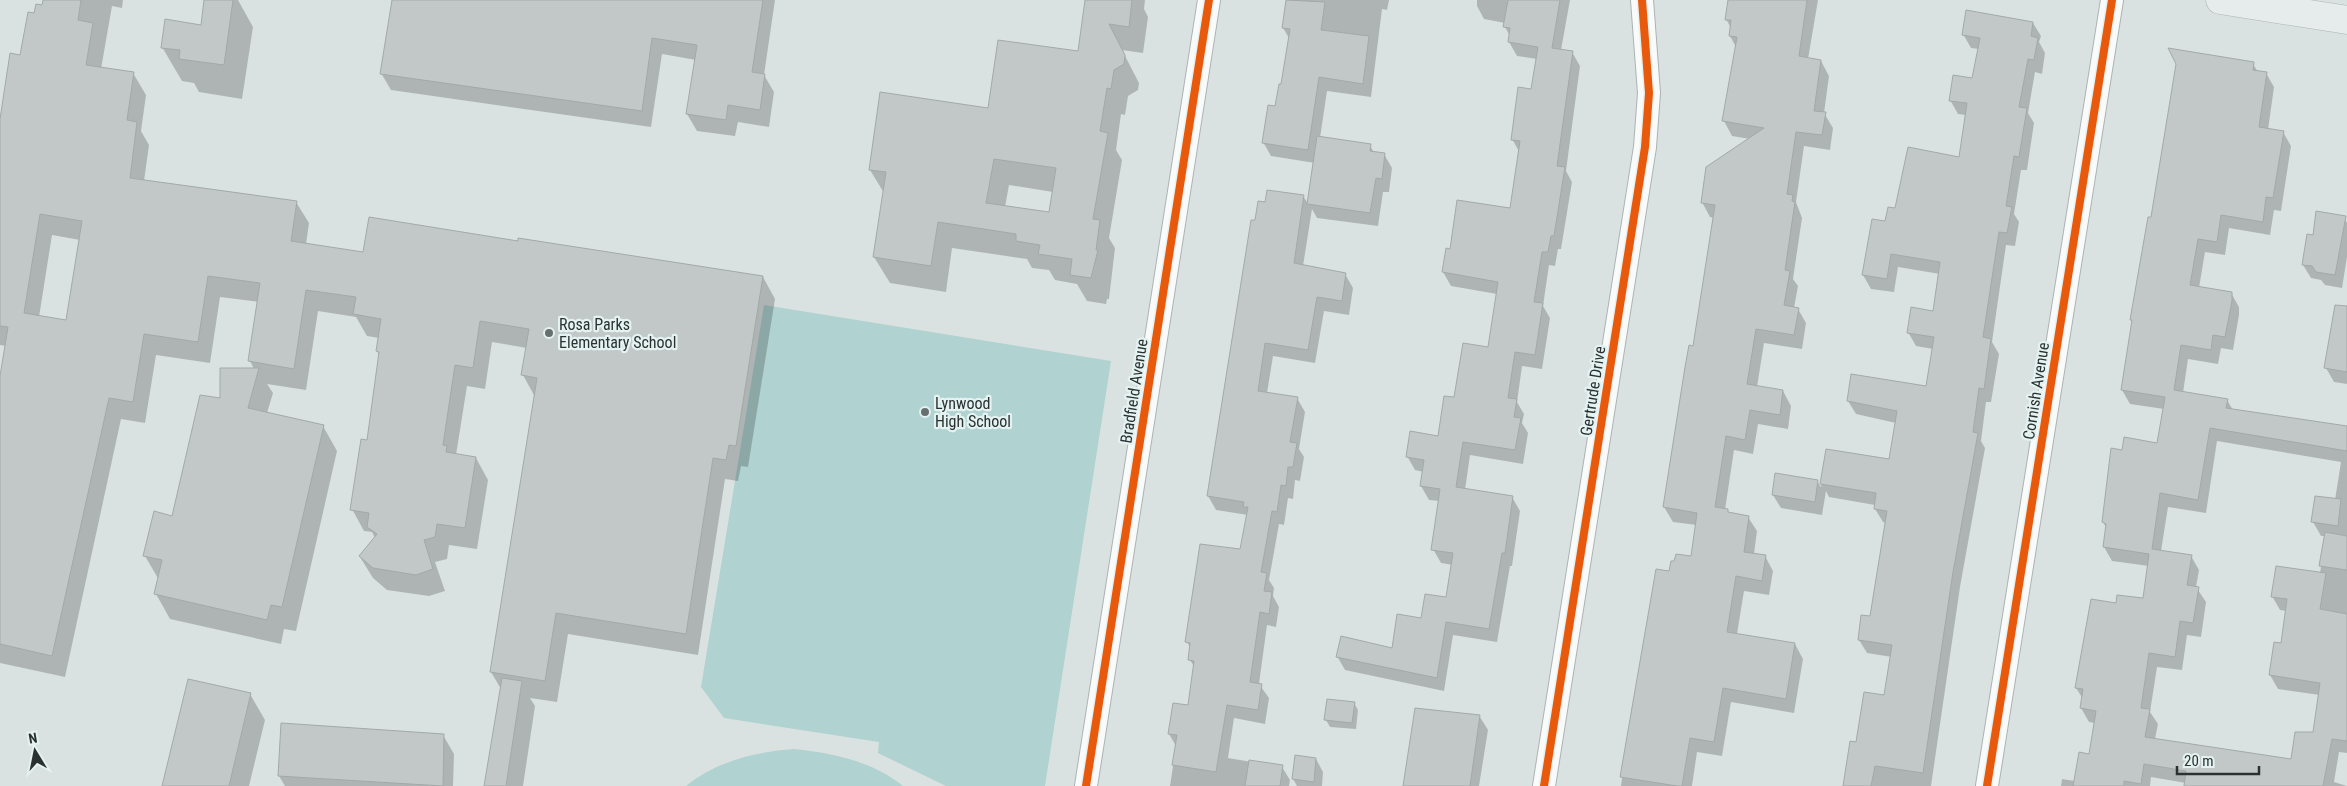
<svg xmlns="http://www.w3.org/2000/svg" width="2347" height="786" font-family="'Roboto Condensed',sans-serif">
<rect width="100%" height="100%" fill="#dae2e1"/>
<path fill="#b0d2d0" d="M764,305L1111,361L1045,786H946L878,753L879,742L724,718L701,687Z
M794,749C833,753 872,761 903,786H686C717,761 755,752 794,749Z"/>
<path fill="#0003" fill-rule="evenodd" d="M44,0H123L122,8L112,6L101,69L133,73L146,95L141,131L149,145L144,181L296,202L309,223L306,244L364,253L519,242L763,277L775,299L748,467L741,466L738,481L725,479L698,655L568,634L557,702L530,698L535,706L523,786H486L501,689L491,672L535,397L523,375L527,348L492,342L485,389L467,386L456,455L476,458L488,480L477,549L449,545L447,559L435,562L445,591L429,596L387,590L373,578L360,557L375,538L372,532L364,531L352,509L368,442L380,357L377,351L379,338L367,336L356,317L318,311L306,390L267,384L273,393L267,413L323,426L337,451L296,631L284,629L281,644L170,619L156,594L159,580L145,556L173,517L221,399L254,369L250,361L259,302L220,297L210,363L156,355L145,423L121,419L65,677L0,663V383L6,346L0,345V127L35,15L43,6ZM52,235L80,240L67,322L39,317Z
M205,0H238L253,27L242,99L199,92L194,83L182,81L162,47L202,26Z
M393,0H775L764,75L774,92L769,127L738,122L735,136L697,131L687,114L696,60L662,54L651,127L391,90L381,73Z
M1086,0H1145L1144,9L1148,17L1143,53L1122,50L1139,83L1138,90L1128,96L1125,115L1121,114L1116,150L1122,160L1109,238L1115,248L1109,299H1107L1106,304L1087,301L1077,284L1055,280L1049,270L1032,268L1027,259L952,248L946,292L890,283L874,257L884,193L870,170L989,110L1079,53ZM1009,185L1053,192L1050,214L1005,207Z
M1286,0H1389L1387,10L1382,9L1371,97L1327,91L1320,138L1370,145L1374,153L1384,154L1392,168L1389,192H1383L1378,226L1317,218L1312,209L1303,266L1345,274L1353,288L1349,315L1324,311L1315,363L1273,356L1267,393L1297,398L1305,412L1299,449L1304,457L1300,481L1295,480L1293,499L1288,498L1284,525L1279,524L1269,580L1274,588L1273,596L1279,607L1276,627L1267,625L1259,684L1269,698L1265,724L1234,718L1228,758L1282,767L1290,780L1289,786H1170L1176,746L1169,734L1189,707L1195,668L1190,660L1191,649L1187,642L1242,551L1248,515L1216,510L1208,496L1252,221L1256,222L1266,203L1303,196L1309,205L1315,163L1271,156L1263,142L1282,85L1289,38L1283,28Z
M1477,0H1570L1561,50L1572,52L1580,66L1566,171L1572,182L1561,249H1558L1555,266L1549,265L1543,306L1550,318L1542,369L1522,366L1517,402L1524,414L1522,423L1528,433L1523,464L1470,455L1465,490L1512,497L1520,511L1512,566H1510L1497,642L1453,635L1444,691L1345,670L1337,656L1393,649L1447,599L1453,565L1441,563L1433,549L1440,501L1429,500L1421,486L1424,472L1415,470L1407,456L1439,437L1455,399L1489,348L1497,294L1451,286L1443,272L1451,250L1511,209L1520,153L1512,139L1532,91L1537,59L1517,56L1509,42L1510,36L1505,27V23L1484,19L1477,6Z
M1729,0H1818L1808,59L1821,61L1829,76L1824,113L1833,128L1830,150L1804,146L1796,202L1802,218L1793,279L1798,286L1794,308L1798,309L1806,323L1802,349L1764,343L1757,387L1783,391L1791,406L1788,429L1758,424L1753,454L1734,450L1725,510L1729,514L1748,517L1757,531L1754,554L1765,556L1773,571L1769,595L1744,591L1737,634L1795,644L1803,659L1794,713L1731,702L1722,756L1697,752L1692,786H1621L1632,707L1670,573L1692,558L1697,525L1673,522L1664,507L1694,347L1714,218L1710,217L1702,202L1750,139L1732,136L1724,121L1736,47L1730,36L1731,28L1726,19Z
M2033,23L2041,36L2039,42L2045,53L2042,74L2035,72L2028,113L2034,123L2027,170H2021L2014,214L2019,222L2015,246L2006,245L1992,342L1999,354L1991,402H1986L1981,441L1985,448L1960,587L1931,786H1845L1857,743L1885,697L1892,657L1867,653L1859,640L1871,617L1887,523L1883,522L1875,509V505L1829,497L1826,491L1822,515L1781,508L1773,495L1817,481L1821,487L1827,450L1890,461L1896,423L1856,414L1848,401L1927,388L1933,349L1916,346L1908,332L1934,313L1940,274L1898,267L1894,292L1871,289L1863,275L1886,223L1896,209L1960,158L1966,115L1958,114L1950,100L1973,80L1979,49L1971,48L1963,34Z
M2253,64L2258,72L2266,73L2274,87L2268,130L2283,132L2291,146L2281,211L2274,210L2270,235L2229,228L2225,255L2205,252L2199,288L2231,293L2239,307V315L2233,350L2221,348L2218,364L2188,359L2183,393L2227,400L2233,410L2347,427V423V753L2339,752L2334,782L2347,786H2185L2186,783L2151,777L2150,786H2061L2062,779L2075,781L2090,755L2095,723L2089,722L2081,708L2083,699L2076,688L2117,604L2144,600L2149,566L2112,561L2104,547L2107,529L2103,522L2123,451L2158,444L2164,409L2130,404L2122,390L2133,322L2131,320L2152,219ZM2217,441L2341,462L2335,500L2313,522L2321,536H2326L2320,573L2272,596L2280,610L2287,611L2282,645L2270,675L2278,689L2320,695L2314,733L2292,760L2155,739L2158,724L2150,712L2157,667L2182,670L2187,635L2201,637L2206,602L2196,587L2199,570L2191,556L2161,551L2168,507L2206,513Z
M2343,216L2347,223V257L2342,288L2325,285L2321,280L2311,278L2303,265L2314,236Z
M2347,310V384L2334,382L2326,368Z
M189,681L250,694L265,720L249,786H163Z
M1354,703L1358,710L1356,729L1330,727L1326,720Z
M1480,717L1488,730L1479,786H1405Z
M443,735L454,754L453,786H285L279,776Z
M1316,759L1323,772L1322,786H1297L1293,779Z"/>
<path fill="#c2c8c8" stroke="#a2a9a8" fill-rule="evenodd" d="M43,0H81L78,20L93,23L86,65L134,72L127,120L137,122L130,178L297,201L291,241L363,252L369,217L518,241V238L763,276L736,446L729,445L726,460L713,458L686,634L556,613L545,681L490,672L537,378L521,375L529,329L480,321L473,368L455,365L443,445L447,446L446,452L476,457L465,528L437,524L435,537L424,540L433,569L416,575L373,568L359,556L377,534L367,527L369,513L350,510L361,439L367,440L379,352L376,351L381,319L353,314L356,297L306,290L294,369L248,361L260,283L208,276L198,342L144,334L133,402L109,398L52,656L0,644V376L8,327L0,326V119L10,53L20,55L28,12L34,13L36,4L42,5ZM40,214L82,221L66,320L24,313Z
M204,0H233L224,65L179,59L180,50L161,48L165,19L201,25Z
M392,0H763L752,72L765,74L760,110L728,105L726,120L686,114L697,45L652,38L642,111L380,74Z
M1085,0H1132L1129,27L1109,24L1125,55L1124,64L1114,70L1111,89L1107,88L1100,131L1108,133L1093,219L1100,220L1096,250H1098L1091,278L1070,275L1072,259L1038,254L1040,245L1016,241V234L938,222L931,266L873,257L886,172L869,170L880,92L988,108L998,40L1078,51ZM994,159L1056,168L1049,212L986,203Z
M1286,0L1325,2L1321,30L1369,36L1363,84L1319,77L1308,150L1262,143L1268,105L1275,106L1279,84H1281L1290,29L1282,28Z
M1508,0H1560L1552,48L1573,51L1557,166L1565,167L1554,236H1551L1548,252H1542L1534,302L1543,303L1535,355L1515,352L1508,398L1517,399L1514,417L1521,418L1515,450L1463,442L1456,487L1513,496L1505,553H1502L1489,629L1446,622L1437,678L1336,657L1341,636L1392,648L1397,614L1421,618L1425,594L1446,597L1453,553L1431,550L1440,489L1420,486L1424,460L1406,457L1410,431L1438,436L1444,396L1454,397L1463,343L1488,347L1498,282L1442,272L1446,248L1450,249L1457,200L1510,208L1520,141L1511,140L1518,87L1531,89L1538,47L1508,42L1510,28L1503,27Z
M1728,0H1807L1799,56L1821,60L1814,111L1826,112L1822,135L1796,132L1787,194L1793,195L1792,201L1795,202L1785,270L1790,271L1784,305L1799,308L1794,335L1756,329L1747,384L1783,390L1780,415L1750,410L1745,440L1726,436L1715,507L1728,509V512L1749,516L1744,552L1766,555L1762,581L1736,576L1727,632L1795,643L1786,699L1723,688L1714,742L1690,738L1682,786H1677L1620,777L1656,569L1669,571L1671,561H1674L1676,554L1691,556L1697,513L1663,507L1685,367L1689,345L1693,346L1715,205L1701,203L1706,167L1764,128L1722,121L1737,37L1729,36L1731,20H1725Z
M1966,10L2033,22L2031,36L2038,38L2034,60L2028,59L2019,107L2027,108L2019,157L2014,156L2006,206L2012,207L2007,233L1999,232L1983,337L1991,339L1984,389L1979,388L1973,432L1978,433L1953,572L1923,773L1875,766L1871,786H1843L1850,741L1856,742L1864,692L1884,695L1892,645L1858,640L1861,615L1870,616L1887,511L1874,509L1876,493L1820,484L1826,449L1889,459L1897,411L1847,401L1851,374L1926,386L1934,337L1907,333L1911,307L1933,311L1940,262L1891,254L1887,279L1862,275L1872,219L1885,221L1888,207L1895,208L1908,147L1959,157L1967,103L1949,101L1953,75L1972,78L1980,38L1962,35Z
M2168,48L2254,62L2253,70L2267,72L2259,127L2284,131L2273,198L2266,197L2263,222L2221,215L2217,242L2198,239L2190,285L2232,292V301L2225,337L2213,335L2211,350L2181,345L2174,390L2228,399L2226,408L2347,426V451L2210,428L2198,500L2160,493L2152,549L2192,555L2187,585L2199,587L2193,623L2180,621L2175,657L2149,653L2141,708L2150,709L2145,737L2291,759L2295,732H2313L2320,683L2269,675L2274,642L2281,643L2287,599L2271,597L2276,566L2326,573L2320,609L2347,614V741L2332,739L2323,786H2184L2186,771L2144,764L2141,784L2124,781V786H2073L2079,752L2089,754L2096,711L2080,708L2083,689L2075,688L2091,599L2116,603L2117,595L2143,598L2149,554L2103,547L2106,524L2102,522L2111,448L2122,450L2124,437L2157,443L2165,397L2121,390L2132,320H2130L2148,217H2151L2176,64Z
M1317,136L1371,144L1370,151L1385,153L1382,179L1376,178L1370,213L1307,204Z
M1267,190L1304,195L1294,263L1346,273L1342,301L1317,297L1308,350L1265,343L1258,391L1298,397L1290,442L1297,443L1293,467H1288L1286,486L1281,485L1277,512L1272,511L1261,572L1267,573L1264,591L1272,592L1269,614L1260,612L1250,682L1262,684L1258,710L1227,705L1216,772L1172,765L1177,735L1168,734L1173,703L1188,705L1194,661L1188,660L1190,643L1185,642L1200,544L1240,549L1248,507H1243L1244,502L1207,496L1251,220H1255L1258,201L1265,202Z
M2316,211L2346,216L2335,275L2316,272L2312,266L2302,265L2307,234L2313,235Z
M2335,305L2347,306V372L2324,368Z
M220,368H259L248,408L324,425L282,607L271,605L267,620L154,594L162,560L143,556L154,511L172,516L200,395L220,398Z
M1775,473L1818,480L1815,502L1772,495Z
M2315,496L2341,499L2338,526L2311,522Z
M2325,532L2347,536V570L2319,566Z
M502,678L522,681L506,786H484Z
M188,679L251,693L229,786H162Z
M1327,699L1355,702L1352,723L1324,720Z
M1415,708L1480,715L1470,786H1403Z
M281,723L444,734L443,786L278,776Z
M1295,755L1316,758L1314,782L1292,779Z
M1249,760L1283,765L1280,786H1245Z"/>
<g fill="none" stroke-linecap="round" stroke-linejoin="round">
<defs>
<path id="street" d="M1086,786L1209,0
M1544,786L1645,147L1649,93L1642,0
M1987,786L2112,0"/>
<path id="secondary" d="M2220,0L2347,20"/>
</defs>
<use href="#street" stroke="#acb3b2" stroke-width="24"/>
<use href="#secondary" stroke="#acb3b2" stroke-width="29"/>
<use href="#street" stroke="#f9fbfa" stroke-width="22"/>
<use href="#secondary" stroke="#e6ecec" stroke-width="28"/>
<defs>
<path id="cycleway" d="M1086,786L1209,0
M1544,786L1645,147L1649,93L1642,0
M1987,786L2112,0"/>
</defs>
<use href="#cycleway" stroke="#e4f2f2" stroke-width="11"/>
<use href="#cycleway" stroke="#e8590c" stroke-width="8"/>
</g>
<g fill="#686f6f" stroke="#e4f2f2" stroke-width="2">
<circle cx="549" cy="333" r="5"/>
<circle cx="925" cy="412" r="5"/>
</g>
<g text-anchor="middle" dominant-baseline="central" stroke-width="4.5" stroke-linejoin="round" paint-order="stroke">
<g font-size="16" fill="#2b3131" stroke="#e4f2f2" text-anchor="start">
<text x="559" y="324">Rosa Parks<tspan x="559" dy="18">Elementary School</tspan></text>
<text x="935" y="403">Lynwood<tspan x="935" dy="18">High School</tspan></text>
</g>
<g font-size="16" fill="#2b3131" stroke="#e4f2f2">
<text transform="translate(1134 391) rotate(-81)">Bradfield Avenue</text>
<text transform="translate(1593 391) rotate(-81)">Gertrude Drive</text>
<text transform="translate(2036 391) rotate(-81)">Cornish Avenue</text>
</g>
</g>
<g transform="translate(35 751) rotate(350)" stroke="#e4f2f2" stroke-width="4" paint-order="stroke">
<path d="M0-4L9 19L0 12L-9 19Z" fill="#2b3131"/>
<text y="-8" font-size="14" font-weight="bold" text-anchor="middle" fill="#2b3131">N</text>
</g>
<path d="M2177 766v8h82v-8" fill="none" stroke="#2b3131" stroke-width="2.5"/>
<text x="2184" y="766" font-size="15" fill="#2b3131" stroke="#e4f2f2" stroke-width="4" paint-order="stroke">20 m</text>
</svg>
